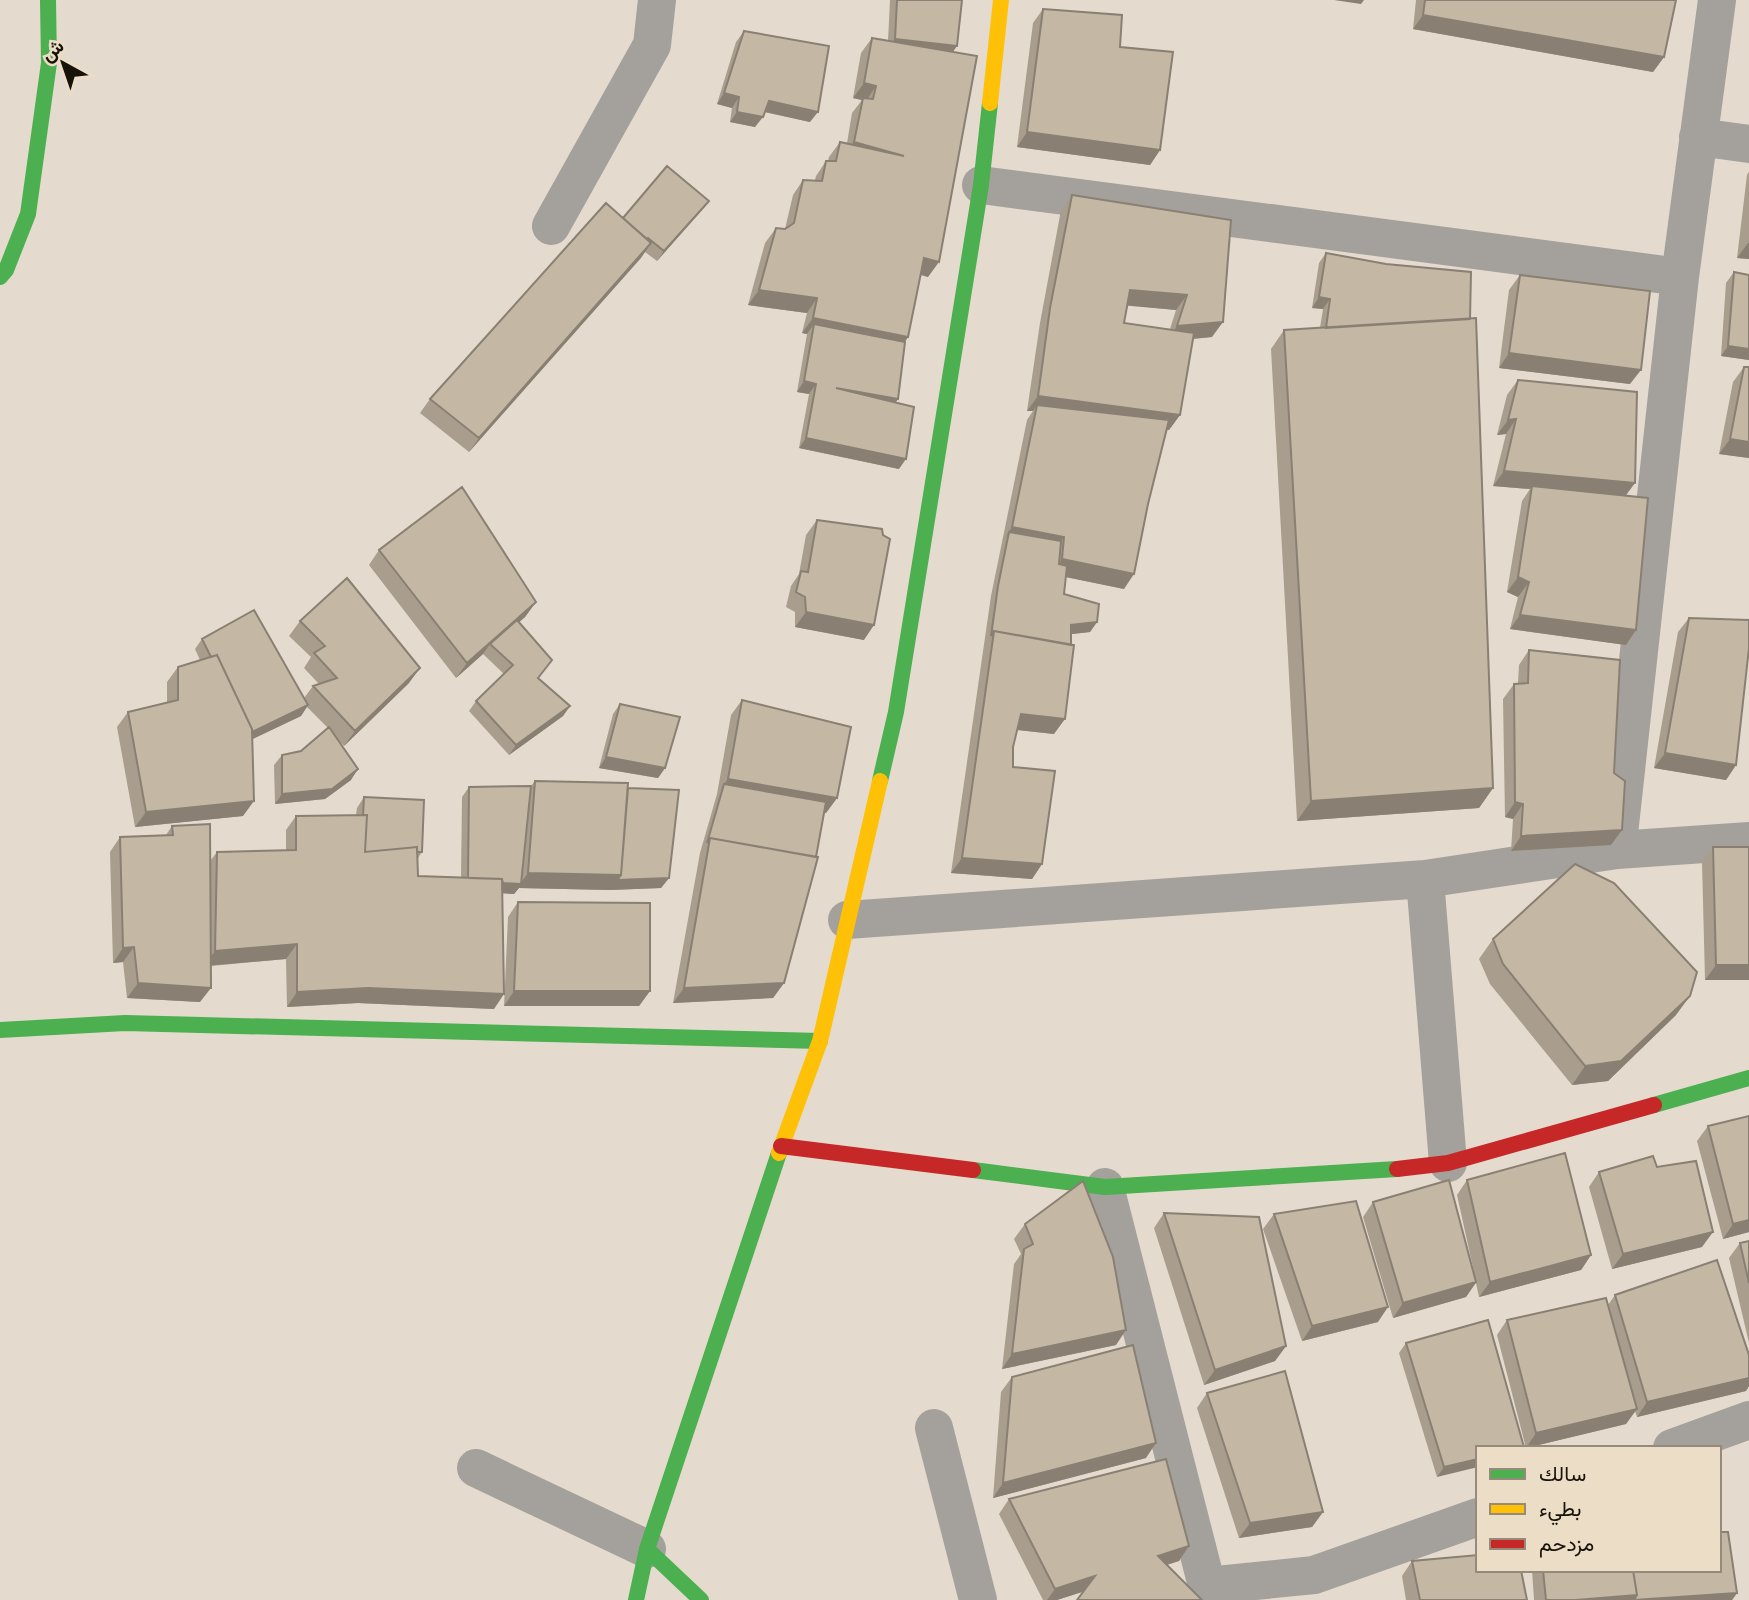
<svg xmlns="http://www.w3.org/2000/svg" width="1749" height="1600" font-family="'Fira Sans',Vazirmatn,sans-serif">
<rect width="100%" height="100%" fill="#e4dbce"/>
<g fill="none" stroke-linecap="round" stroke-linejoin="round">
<path stroke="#a4a19c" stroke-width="38" d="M1698,137L1749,144
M981,185L1680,277
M551,226L652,45L657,0
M1619,834L1680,277L1717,0
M1425,879L1448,1163
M847,920L1425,879L1617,850L1749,841
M1105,1187L1207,1586L1314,1575L1478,1517
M934,1428L978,1600
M1672,1448L1749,1420
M476,1468L647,1549"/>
<path stroke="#4caf50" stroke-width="16" d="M0,277L6,270L28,214L49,63L48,0
M880,781L896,712L981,185L990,103
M0,1030L125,1023L820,1041
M1654,1105L1749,1078
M973,1170L1105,1187L1397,1169
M647,1549L701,1600
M636,1600L647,1549L779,1153"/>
<path stroke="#ffc107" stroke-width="16" d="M990,103L1001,0
M779,1153L820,1041L880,781"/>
<path stroke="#c62828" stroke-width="16" d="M781,1146L973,1170
M1397,1169L1448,1163L1654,1105"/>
</g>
<path fill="#a99d8d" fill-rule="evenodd" d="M890,0H962L953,52L928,277L920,275L908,337L905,342L898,399L895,403L899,469L799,448L809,394L797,392L807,334L802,333L807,313L748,305L765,243L776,228L785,229L793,195L803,180H815L816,176L826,161H828L829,157L840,142L847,143L852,113L862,100L853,98L861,53L872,38L888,41Z
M1416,0H1676L1664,57L1653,72L1413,29Z
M1043,9L1160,150L1150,165L1017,147L1033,23Z
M744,31L810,122L764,112L755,127L730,122L732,108L717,104L736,42Z
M1749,172V259L1737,258L1747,175Z
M1072,195L1231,220L1212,337L1193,339L1180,415L1169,430H1166L1124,589L1066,577L1064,594L1097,622L1090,632L1071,634L1054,734L1017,730L1013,747V767L1042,864L1032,879L951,873L991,596L1027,420L1033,411H1027L1040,323L1061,210ZM1128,305L1176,310L1170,329L1124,323Z
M701,211L657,261L645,252L469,452L420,413L430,399L623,218Z
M1326,253L1470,319L1493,788L1479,808L1297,821L1271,349L1284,330L1320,328L1323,309L1312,308L1319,263Z
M1734,272L1749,275V360L1721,356L1726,283Z
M1520,275L1630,384L1499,368L1509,290Z
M1744,367H1749V458L1719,454L1733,382Z
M1518,380L1625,496L1636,630L1626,645L1510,629L1518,597L1507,592L1522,501L1530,489L1493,486L1506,434L1497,435L1507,395Z
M817,520L864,640L795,627V612L786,607L791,586L799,574L806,535Z
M379,550L536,602L525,617L519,622L538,678L570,706L563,716L509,755L469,711L476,701L504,674L483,654L456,678L369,565Z
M1689,618L1736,765L1726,780L1654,768L1678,632Z
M300,621L409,683L344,746L333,734L351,780L325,799L275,804L274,765L282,755L301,751L328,728L307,707L301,716L253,739L243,816L135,827L117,727L128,712L167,703V682L178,667L200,660L195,649L202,639L304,698L313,686L319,684L304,668L311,657L289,636Z
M1529,650L1614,773L1611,845L1511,851L1513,819L1505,817L1503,699L1514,684L1518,683L1519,665Z
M742,700L837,798L826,813H824L784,983L773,998L673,1003L700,853L717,794L731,715Z
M620,704L665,768L658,778L599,768L613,714Z
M535,781L628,788L669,878L661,888L610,890L519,888L514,894L503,893L494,1009L358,1003L287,1007L286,959L211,966L200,1002L127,998L123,962L113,963L110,852L120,837L166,835L172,826L210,861L217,852L286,851V830L296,816L356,815L357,808L364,797L422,852L418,858V876L461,877L462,797L469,787L531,786Z
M1713,847H1749V980H1705L1702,862Z
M518,902L650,991L639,1006H504L508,917Z
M1493,939L1676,1015L1608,1081L1572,1085L1490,984L1479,959Z
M1708,1126L1749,1232L1723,1239L1697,1141Z
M1657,1167L1702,1247L1612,1269L1589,1187L1599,1172Z
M1467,1180L1591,1255L1581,1270L1479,1297L1476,1283L1466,1297L1393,1318L1363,1217L1373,1202L1474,1272L1457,1195Z
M1164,1213L1286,1346L1275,1361L1204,1385L1154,1228Z
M1274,1214L1378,1322L1302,1341L1263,1229Z
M1025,1224L1116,1345L1002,1369L1014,1264L1021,1254L1014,1239Z
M1749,1241V1343L1729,1258L1740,1243Z
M1615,1295L1749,1355V1386L1746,1391L1637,1417L1635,1411L1626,1424L1526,1448L1497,1335L1507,1320L1608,1305Z
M1406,1343L1524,1447L1523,1448H1478L1437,1477L1399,1353Z
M1012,1377L1146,1458L993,1498L1001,1392Z
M1207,1393L1323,1512L1312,1527L1239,1538L1197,1408Z
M1009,1499L1189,1546L1179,1561L1057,1600H1043L999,1514Z
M1412,1561L1527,1600H1406L1402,1576Z
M1532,1570H1719L1737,1593L1732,1600H1534Z"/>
<path fill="#898073" d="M1334,0H1364L1361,4Z
M1423,15L1664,57L1653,72L1413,29Z
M895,39L957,46L950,56L888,49Z
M864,83L876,86L866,101L853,98Z
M724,93L739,97L732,108L717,104Z
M769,101L818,112L810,122L761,111Z
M737,112L763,117L755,127L730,122Z
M1027,132L1160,150L1150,165L1017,147Z
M854,142L904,156L844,157Z
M709,201L701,211L657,261L664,251Z
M651,243L641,258L469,452L479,438Z
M1748,243H1749V259L1737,258Z
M924,258L939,262L928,277L913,272Z
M759,290L817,298L807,313L748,305Z
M1130,290L1187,295L1176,310L1120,305Z
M1319,297L1330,299L1323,309L1312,308Z
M813,318L908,337L898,352L814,324L807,334L802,333Z
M1223,322L1212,337L1167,341L1177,326Z
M1728,346L1749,349V360L1721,356Z
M1509,353L1641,370L1630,384L1499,368Z
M804,381L816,384L809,394L797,392Z
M836,388L898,399L891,409Z
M1038,396L1180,415L1169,430L1036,412L1037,405L1033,411H1027Z
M1516,419L1506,434L1497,435L1508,420Z
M806,438L906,459L899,469L799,448Z
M1730,439L1749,442V458L1719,454Z
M1504,471L1635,483L1624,498L1532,486L1530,489L1493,486Z
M1012,527L1064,537L1054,552L1009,532L1002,542Z
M1062,559L1134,574L1124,589L1051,574Z
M1518,577L1529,582L1518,597L1507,592Z
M536,602L525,617L492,646L490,644L483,654L456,678L467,663Z
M806,612L874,625L864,640L795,627Z
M1520,615L1636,630L1626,645L1510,629Z
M1097,622L1090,632L1064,635L1071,625Z
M420,668L409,683L344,746L355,731Z
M308,705L301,716L242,744L249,734Z
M570,706L563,716L509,755L516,745Z
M1021,714L1065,719L1054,734L1010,729Z
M1665,753L1736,765L1726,780L1654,768Z
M606,757L665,768L658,778L599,768Z
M358,769L351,780L325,799L275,804L282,794Z
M728,779L837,798L826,813L721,795L724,784Z
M1493,788L1479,808L1297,821L1311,801Z
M254,801L243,816L135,827L146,812Z
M1515,802L1523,804L1513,819L1505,817Z
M1622,830L1611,845L1511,851L1521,836Z
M962,858L1042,864L1032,879L951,873Z
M528,873L621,875L610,890L519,888L514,894L461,891L468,881L520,884Z
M669,878L661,888L610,890L617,880Z
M297,944L286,959L204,966L215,951Z
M134,947L123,962L113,963L123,948Z
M1716,965H1749V980H1705Z
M138,983L211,988L200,1002L127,998Z
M784,983L773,998L673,1003L684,988Z
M368,988L504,994L494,1009L358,1003L287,1007L297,992Z
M514,991H650L639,1006H504Z
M1690,996L1676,1015L1608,1081L1572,1085L1585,1066Z
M1749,1220V1232L1723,1239L1733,1224Z
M1713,1232L1702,1247L1612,1269L1623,1254Z
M1591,1255L1581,1270L1479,1297L1490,1282Z
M1476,1282L1466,1297L1393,1318L1403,1303Z
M1388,1307L1378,1322L1302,1341L1312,1326Z
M1126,1330L1116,1345L1002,1369L1012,1354Z
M1286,1346L1275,1361L1204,1385L1215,1370Z
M1749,1378V1386L1746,1391L1637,1417L1647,1402Z
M1637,1409L1626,1424L1526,1448L1536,1433Z
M1156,1443L1146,1458L993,1498L1003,1483Z
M1478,1459V1467L1437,1477L1444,1467Z
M1323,1512L1312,1527L1239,1538L1250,1523Z
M1189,1546L1179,1561L1147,1571L1158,1556Z
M1095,1576L1085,1591L1057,1600H1047L1055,1589Z
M1737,1593L1732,1600H1576L1637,1595Z"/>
<path fill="#c4b7a4" stroke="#898073" stroke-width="2" d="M897,0H962L957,46L895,39Z
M1425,0H1676L1664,57L1423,15Z
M1043,9L1122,15L1120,47L1173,52L1160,150L1027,132Z
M744,31L829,46L818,112L769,101L763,117L737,112L739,97L724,93Z
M872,38L977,56L939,262L924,258L908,337L813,318L817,298L759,290L776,228L785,229L794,223L803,180L822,181L826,161H836L840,142L904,156L854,142L863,98L873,99L876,86L864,83Z
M667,166L709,201L664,251L648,238L647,239L623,218Z
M1072,195L1231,220L1223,322L1177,326L1187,295L1130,290L1124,323L1194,333L1180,415L1038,396L1050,308Z
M606,203L651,243L479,438L430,399Z
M1326,253L1386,264L1471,272L1470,319L1326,328L1330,299L1319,297Z
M1734,272L1749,275V349L1728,346Z
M1520,275L1650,291L1641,370L1509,353Z
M1476,318L1493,788L1311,801L1284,330Z
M814,324L905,342L898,399L836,388L914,407L906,459L806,438L816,384L804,381Z
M1744,367H1749V442L1730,439Z
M1518,380L1637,392L1635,483L1504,471L1516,419L1508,420Z
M1037,405L1169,420L1148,504L1134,574L1062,559L1064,537L1012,527Z
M1532,486L1648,498L1636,630L1520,615L1529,582L1518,577Z
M462,487L536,602L467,663L379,550Z
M817,520L882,529L883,535L890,539L874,625L806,612L805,597L796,592L801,571L808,572Z
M1009,532L1061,541L1059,564L1067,566L1064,594L1099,604L1097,622L1071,625V645L994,631L991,636L998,586Z
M347,578L420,668L355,731L313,686L337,678L314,653L325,646L300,621Z
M254,610L308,705L252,732V729L217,655L211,657L202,639Z
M1689,618L1749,620V648L1736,765L1665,753Z
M517,620L552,660L538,678L570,706L516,745L476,701L513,665L490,644Z
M994,631L1074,645L1065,719L1021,714L1013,747V767L1055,771L1042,864L962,858Z
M1529,650L1620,660L1614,773L1625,781L1622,830L1521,836L1523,804L1515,802L1514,684L1528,683Z
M217,655L252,729L254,801L146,812L128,712L178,700V667Z
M742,700L851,727L837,798L728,779Z
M620,704L680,717L665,768L606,757Z
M329,727L358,769L332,789L282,794V755L301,751Z
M535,781L628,783L621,875L528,873Z
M724,784L826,802L816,857L710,838L707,843Z
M531,786L521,884L503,883L502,879L468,878L469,787Z
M628,788L679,790L669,878L617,880L621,875Z
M364,797L424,800L422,852H417V847L365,852L367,815H363Z
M367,815L365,852L417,847L418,876L502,879L504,994L368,988L297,992V944L215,951L217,852L296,850V816Z
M210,824L211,988L138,983L134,947L123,948L120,837L173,835L172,826Z
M710,838L818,857L784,983L684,988Z
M1713,847H1749V965H1716Z
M1575,864L1614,883L1697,972L1690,996L1621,1061L1585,1066L1503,964L1493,939Z
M518,902L650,903V991H514Z
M1749,1116V1220L1733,1224L1708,1126Z
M1565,1153L1591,1255L1490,1282L1467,1180Z
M1653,1156L1657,1167L1696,1161L1713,1232L1623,1254L1599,1172Z
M1449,1180L1476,1282L1403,1303L1373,1202Z
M1083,1181L1113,1257L1126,1330L1012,1354L1024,1249L1033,1244L1025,1224Z
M1356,1201L1388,1307L1312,1326L1274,1214Z
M1164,1213L1259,1217L1286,1346L1215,1370Z
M1749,1241V1283L1740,1243Z
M1717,1260L1749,1355V1378L1647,1402L1615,1295Z
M1606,1298L1637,1409L1536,1433L1507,1320Z
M1488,1320L1524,1447L1478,1448V1459L1444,1467L1406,1343Z
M1133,1345L1156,1443L1003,1483L1012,1377Z
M1285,1371L1323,1512L1250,1523L1207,1393Z
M1166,1459L1189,1546L1158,1556L1202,1600H1077L1095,1576L1055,1589L1009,1499Z
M1719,1532H1728L1737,1593L1634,1600L1637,1595L1633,1570H1719Z
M1478,1555V1570H1521L1527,1600H1420L1412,1561Z
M1543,1570H1633L1637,1595L1576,1600H1546Z"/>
<rect x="1476" y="1446" width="245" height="126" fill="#ecddc6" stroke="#968b7a" stroke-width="2"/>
<rect x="1490" y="1469" width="35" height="10" fill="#4caf50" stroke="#968b7a" stroke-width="2"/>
<text x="1539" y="1481" font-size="21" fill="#161109">سالك</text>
<rect x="1490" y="1504" width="35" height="10" fill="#ffc107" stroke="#968b7a" stroke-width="2"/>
<text x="1539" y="1516" font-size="21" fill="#161109">بطيء</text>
<rect x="1490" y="1539" width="35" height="10" fill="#c62828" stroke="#968b7a" stroke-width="2"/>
<text x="1539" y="1551" font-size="21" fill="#161109">مزدحم</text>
<g transform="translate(63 63) rotate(320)" stroke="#ecddc6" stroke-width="5" paint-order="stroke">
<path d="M0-5L12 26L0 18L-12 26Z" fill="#161109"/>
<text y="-10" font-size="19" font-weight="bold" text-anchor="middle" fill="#161109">ش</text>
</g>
</svg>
